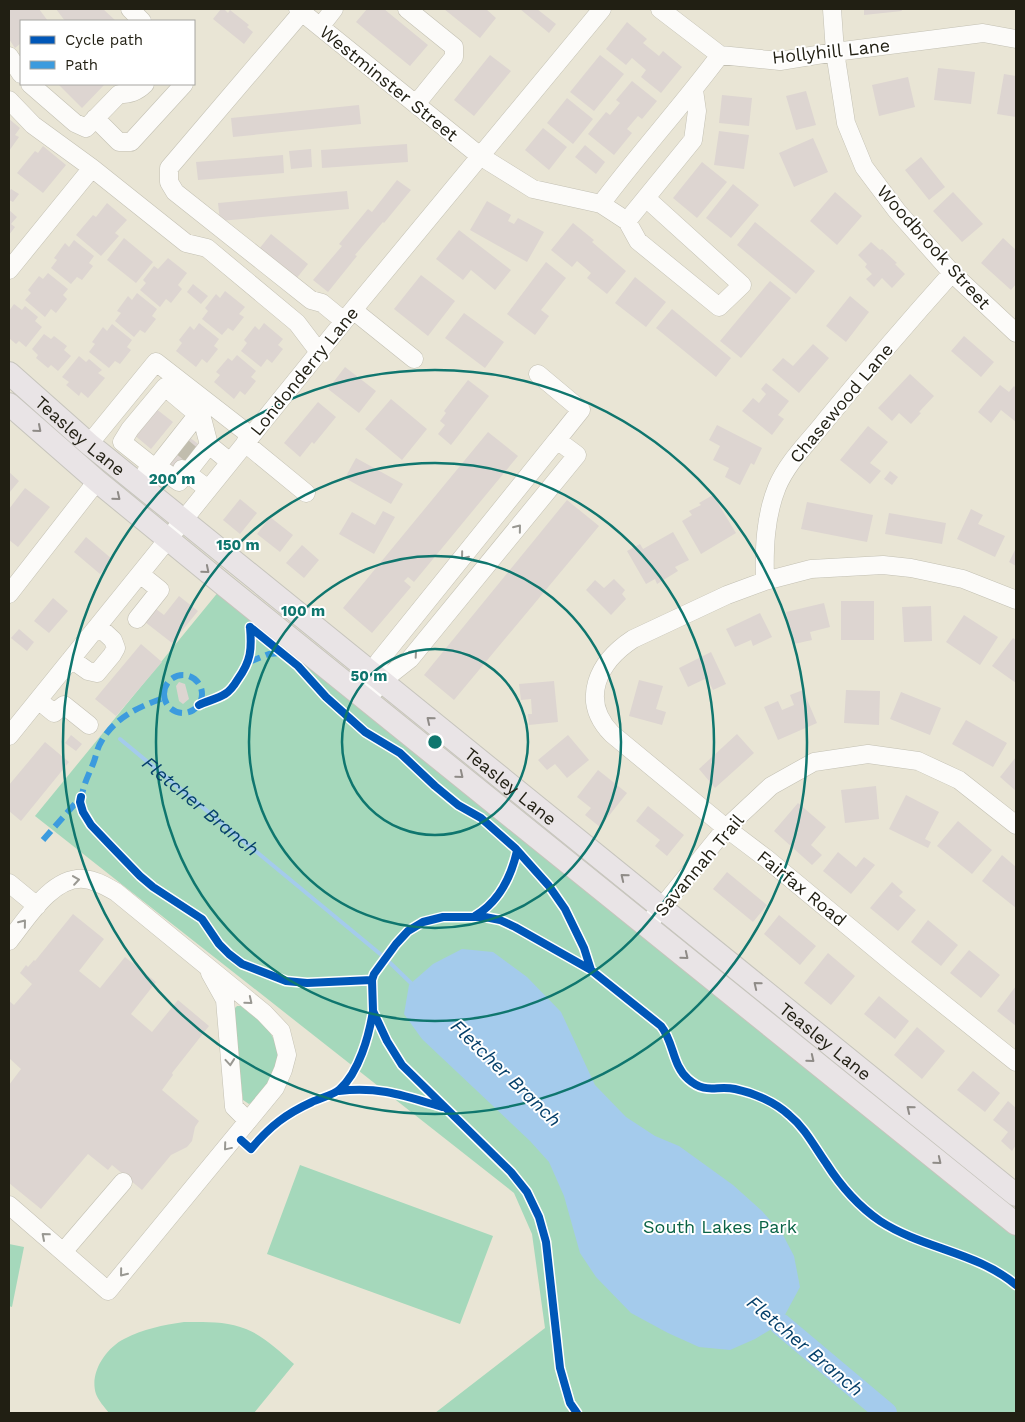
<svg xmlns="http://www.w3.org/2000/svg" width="1025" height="1422" font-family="'Work Sans',sans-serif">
<rect width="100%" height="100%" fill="#e9e5d5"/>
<path fill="#a5d8bb" d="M224,585L1016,1224V1413H435L545,1328L532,1234L514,1193L35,816Z
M237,1006H241C251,1015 266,1024 272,1036C287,1062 268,1083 252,1102L249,1104L243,1100L233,1010Z
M300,1165L493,1236L460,1324L267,1254Z
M9,1244L24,1247L12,1307L9,1306Z
M184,1322C204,1322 227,1321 246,1329C264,1336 279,1351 294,1364L254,1413H109C105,1408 98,1400 96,1394C89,1373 106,1348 124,1339C143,1329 163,1325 184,1322Z"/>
<path fill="#a4cbec" d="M462,949L493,952L527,977L561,1012L595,1085L626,1117L655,1136L679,1146L733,1185L762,1211L783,1235L794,1256L800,1287L780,1324L755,1339L730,1350L699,1347L668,1333L631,1313L596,1277L580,1253L564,1196L549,1162L530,1141L422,1039L404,1014L409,985L433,964Z"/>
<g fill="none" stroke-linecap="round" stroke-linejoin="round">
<path stroke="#a4cbec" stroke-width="4" id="s1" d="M120,739L385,958L413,985"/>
<path stroke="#a4cbec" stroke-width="22" d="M780,1324L886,1413"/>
</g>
<path fill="#ddd5d1" d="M9,9H39L48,21H21V43L15,48L9,39Z
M56,9H103L116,21H65Z
M221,9H224L228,13L230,10L249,25L247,27L253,32L244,44L213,19Z
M367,9H384L428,45L410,66L356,22Z
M444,9H486L496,18L480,38Z
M520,9H537L556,24L549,33Z
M864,9H901L902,11L864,15Z
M627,22L647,39L643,43L659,56L663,51L682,67L661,93L641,77L646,70L632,58L626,65L606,49Z
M490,55L511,71L474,116L454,100Z
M600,55L624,74L594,111L570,92Z
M938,68L975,72L971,104L934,100Z
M1004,74L1016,76V117L997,114Z
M908,77L915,107L879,116L872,85Z
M632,81L657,101L642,119L638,116L627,129L632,133L614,155L588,134L606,112L610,115L620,103L616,100Z
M58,84H105L82,108Z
M806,91L816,125L796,130L786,96Z
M722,95L752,98L749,126L719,123Z
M567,98L593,119L573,144L547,123Z
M359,105L361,124L233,137L231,118Z
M9,119L20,128L15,135L19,137L9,151Z
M543,128L567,147L549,170L525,150Z
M719,131L749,135L744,169L714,165Z
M813,138L828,172L794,187L779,153Z
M407,144L408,162L322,168L321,150Z
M585,145L605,162L596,174L575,157Z
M43,146L66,165L43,193L17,173L35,151L38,153Z
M311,149L312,167L291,169L289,151Z
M283,155L284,173L198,180L196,162Z
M921,157L945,187L929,200L905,170Z
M702,162L727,182L697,218L673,198Z
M397,180L411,190L384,223L383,222L355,255L357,256L328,292L313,280L342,246L339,244L368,209L372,212Z
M733,184L759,205L731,238L706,218Z
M11,189L19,194L13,202L9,200V192Z
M347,191L349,209L220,221L218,203Z
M835,192L862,216L837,245L810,221Z
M953,192L983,224L962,242L933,211Z
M487,201L511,215L508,221L514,224L518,218L544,232L527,262L470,230Z
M107,203L127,220L115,233L119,236L101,256L76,235L93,215L96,217Z
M9,210L17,217L11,224L15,227L9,235Z
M755,222L815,271L796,294L737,245Z
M573,223L594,240L592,242L626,271L607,294L587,278L591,273L577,261L572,267L551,250Z
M459,230L511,270L495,290L471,270L463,280L436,259Z
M271,234L308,264L296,279L259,249Z
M124,238L153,262L136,283L107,260Z
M1003,238L1016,250V284L1011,290L981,263Z
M74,240L94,256L89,263L93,266L82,280L77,277L71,284L51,268L57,260L54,258L65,243L69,247Z
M871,242L880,250L882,249L897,263L895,264L905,274L892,288L882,278L874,287L866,279L872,274L865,267L867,264L858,255Z
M168,258L187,273L178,285L182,289L171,303L166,299L160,307L140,290L146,283L143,280L154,266L158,269Z
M546,262L566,278L541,310L549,316L535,335L507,314Z
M48,273L68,289L63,295L67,299L56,313L51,309L45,317L25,300L31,293L28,290L39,276L43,279Z
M421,275L455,301L428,336L394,309Z
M635,277L666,302L646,327L615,303Z
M770,281L791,298L741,358L720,341Z
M193,284L208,296L201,304L187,292Z
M225,291L245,307L239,314L244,317L233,331L228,328L222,335L202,319L208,311L205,308L216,294L220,298Z
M137,293L157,309L152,316L156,319L145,333L140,330L134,337L115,321L121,313L117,311L128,296L132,300Z
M850,296L869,312L846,342L826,326Z
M14,304L22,310L25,306L38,317L35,321L42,327L26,347L19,341L16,344L9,338V311Z
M672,309L731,358L716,377L656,328Z
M464,313L504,342L485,368L445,338Z
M199,323L219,339L214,346L218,349L207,363L202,359L196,367L176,351L182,343L179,340L190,326L194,330Z
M264,323L283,339L278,345L283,349L272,363L267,359L261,367L241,351L247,343L244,340L255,326L259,330Z
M112,324L132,340L127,347L131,350L120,364L115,361L109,368L89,352L95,344L92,342L103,327L107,331Z
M44,334L51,339L54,336L67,346L64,350L71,356L58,371L51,365L48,368L36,358L38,355L32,349Z
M964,336L994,362L981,377L951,351Z
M813,344L829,358L799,393L772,370L783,358L793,366Z
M237,355L256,371L251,377L256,381L245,395L240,391L234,399L214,382L220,375L216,372L228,358L232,361Z
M79,356L86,362L89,359L102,370L98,373L105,378L88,398L81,392L79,396L66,385L69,382L62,377Z
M345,367L376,391L359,413L328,389Z
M910,374L934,396L919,412L921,413L911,424L899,413L892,421L878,408Z
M468,380L489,396L451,445L438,434L445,425L440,421L446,413L444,411Z
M766,383L789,401L778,415L784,419L772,435L742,411L753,398L759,403L766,394L761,389Z
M1000,385L1009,392L1014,386L1016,388V422L1001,410L991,423L978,412Z
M391,399L427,429L402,460L365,429Z
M318,402L336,417L314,444L312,442L300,457L284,443Z
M155,408L173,422L151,449L133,434Z
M717,425L762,448L754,465L751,463L740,485L725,477L729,468L713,460L720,446L709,440Z
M868,426L888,442L870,463L881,471L870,484L840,460Z
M488,432L518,456L414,582L408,577L404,581L411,587L372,633L343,608Z
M189,437L201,446L177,476L165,466Z
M356,458L403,484L391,504L345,478Z
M890,471L898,477L892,485L884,479Z
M9,472L19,481L9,493Z
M25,488L50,507L18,547L9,540V509Z
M713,495L736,533L701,554L682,521L692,515L689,511L701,505L699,503Z
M240,499L257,513L240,534L223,520Z
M567,500L599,526L454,700L424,675Z
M807,502L873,515L867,542L801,529Z
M971,509L983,515L978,524L1005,536L995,557L957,539Z
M383,511L395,517L374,554L339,534L352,512L375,525Z
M889,513L946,523L942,544L885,534Z
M270,517L293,535L280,552L257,534Z
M673,532L689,560L675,567L678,571L657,584L655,579L646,584L627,551L640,544L643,549Z
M86,537L112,559L100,574L74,552Z
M302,545L319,560L304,578L286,563Z
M1016,548V566L1009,562Z
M614,579L625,590L622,594L626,599L611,615L586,590L595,580L604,588Z
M179,596L198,611L172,643L145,622L156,609L164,615Z
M53,598L68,611L49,633L34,621Z
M841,601H874V640H841Z
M824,603L830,627L810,632L812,640L794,644L786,612Z
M931,606L932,641L904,642L902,607Z
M760,613L772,637L753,646L751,640L735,647L726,629Z
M964,615L998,637L980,665L946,642Z
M19,629L34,642L27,651L11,638Z
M1013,638L1016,640V683L992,666Z
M141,644L162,662L116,716L95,699Z
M711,652L726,684L713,690L707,678L688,687L679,668Z
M639,680L663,686L656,709L666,712L662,725L629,716Z
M554,681L558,722L529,725L528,714H532L531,699L521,700L519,684Z
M179,682L185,684L189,699L183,704L179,701L176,686Z
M803,690L817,723L778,740L764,707L778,701L782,710L794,705L790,695Z
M846,690L880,691L879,725L844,723Z
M901,692L941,708L930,735L890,719Z
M966,720L1007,743L993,767L952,744Z
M737,734L754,753L715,788L699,769Z
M71,735L82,744L76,751L65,743Z
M568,735L589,760L567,778L555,764L547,770L538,760Z
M45,742L69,762L21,821L9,811V785Z
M1016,757V791L1000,777Z
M598,770L627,793L600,827L585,815L591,808L577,797Z
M876,786L879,819L845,823L841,790Z
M906,795L939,812L925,839L931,842L928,848L889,829Z
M798,803L826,827L811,845L822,855L812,865L774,831Z
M648,806L684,835L667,856L655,846L660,840L636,821Z
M958,821L992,850L972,874L937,846Z
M838,852L856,867L864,857L875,865L851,894L823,871Z
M1002,855L1016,867V908L982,881Z
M727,872L767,905L753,922L713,889Z
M892,882L903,892L899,896L916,910L898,931L870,908Z
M73,914L104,939L79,971L100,988L125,957L156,982L131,1014L152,1032L178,1000L209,1026L172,1073L173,1075L162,1090L199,1121L195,1127L192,1141L187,1147L171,1155L142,1190L112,1165L108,1170L88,1154L41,1209L9,1183V1085L21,1069L9,1058V1001L14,1005L32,984L20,973L26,965L28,967L34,960L35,961Z
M779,915L816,946L800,965L764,934Z
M928,920L958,945L941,966L911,942Z
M969,950L1000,975L981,998L950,973Z
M828,953L855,976L831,1005L804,983Z
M1016,986V1026L997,1011Z
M879,996L909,1021L895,1039L864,1014Z
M917,1027L945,1051L922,1079L894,1055Z
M973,1071L1000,1093L985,1112L957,1090Z
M1008,1101L1016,1108V1145L1012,1151L1001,1141L1008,1132L993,1120Z"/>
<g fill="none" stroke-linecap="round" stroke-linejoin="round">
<path stroke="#c1bdae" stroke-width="18" stroke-dasharray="18 9" stroke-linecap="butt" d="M181,446L193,456"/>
<defs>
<path id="minor" d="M130,9L142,21
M298,9L480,156L533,189L601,204L627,221L693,140L697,111L694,90
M407,9L454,47V57L416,104
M660,9L720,55L780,61L835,52L983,33L1016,39
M832,9L835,52L846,123L864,167L897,211L952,273L1016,333
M302,12L169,168V182L175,192L311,300L322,303L344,321
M320,27L334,9
M9,56L21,74
M30,84L75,123L86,128L119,94C130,94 137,92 145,84
M9,100L33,125L92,168L186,243L207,248L297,323L319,352
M95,118L119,142H131L184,84
M601,204C639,153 682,106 720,55
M627,221L638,241L719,307L742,285L646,198
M9,270L92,168
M353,310L414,359
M538,374L581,410L557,440
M245,443L306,493
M89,444L156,362L251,436
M151,465L122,442L130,429L165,387L202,418L209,445L230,462
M157,466L179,482L187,473L182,469
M146,472L151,465L157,466L198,414
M208,489L187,473L209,445
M765,581C764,549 765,517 777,487C788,461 809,442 826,420C867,370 909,321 952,273
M9,594L97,481
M1016,600L963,579L911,568L883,565L811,569L765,581L727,595L633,639C598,662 579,700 612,734L726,828L767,859L901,970L1016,1062
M137,619L160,590L140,574
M71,659L88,671L97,673L112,655L116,648L113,640L98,626
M358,692L379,661L557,440L577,455L410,659L382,681L374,691
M38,700L54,713L64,705L89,725
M9,736L353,310L602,9
M9,883L37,906
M653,918L726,828L771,786L814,762L868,754L918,761L959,780L1016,825
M9,941C26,920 52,876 84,879C96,880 105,886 116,892L264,1013L281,1031L287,1055L283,1070L275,1088L108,1291L9,1205
M210,973L225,1000L234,1107L248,1121
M63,1252L123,1182"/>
<g id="major">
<path id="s2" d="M9,373L89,444L183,520L1016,1195"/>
<path d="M9,404L97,481L224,585L1016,1224"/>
</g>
</defs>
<use href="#minor" stroke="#c3c0b3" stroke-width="19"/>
<use href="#major" stroke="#c6c4bc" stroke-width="24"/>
<use href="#minor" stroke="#fcfbf9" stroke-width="18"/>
<use href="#major" stroke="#e9e4e6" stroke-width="22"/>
<path stroke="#3c9bde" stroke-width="6" stroke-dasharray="12 6" stroke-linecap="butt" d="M249,662L269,654L282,653
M164 694a19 19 0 1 1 38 0a19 19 0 1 1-38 0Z
M81,801C82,788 88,776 93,764C96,757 97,748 101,742C114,718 140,706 164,698
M43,840L81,797"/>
<defs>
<path id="cycleway" d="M250,627L298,666L326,697L365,732L400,753L435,786L458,805L481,818L515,848L549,886L565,909L584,948L591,970
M199,705C207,701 217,699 225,694C230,691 235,684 238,679C251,661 252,649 250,627
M81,797L80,802L83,812L91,825L111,846L140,876L153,887L202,919L219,944L229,954L242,964L286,981L307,983L372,980L374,974L396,944L408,931L423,922L443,917H485L500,920L515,927L591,970L661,1026C674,1042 672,1065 688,1079C706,1095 716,1085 735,1089C754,1093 775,1102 789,1115C805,1128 814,1146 826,1163C840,1185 858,1206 880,1221C923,1249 977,1252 1016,1285
M475,916C499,902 511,877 517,851
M372,980L373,1011L387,1041L402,1065L511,1172L527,1192L539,1217L546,1242L560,1368L570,1403L577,1413
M339,1091C379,1086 405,1096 442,1107
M241,1140L251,1149C270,1126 286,1114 312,1102C320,1098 334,1095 340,1089C359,1072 369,1036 373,1011"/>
</defs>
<use href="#cycleway" stroke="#fff" stroke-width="11"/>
<use href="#cycleway" stroke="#0057b8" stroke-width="8"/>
</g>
<defs><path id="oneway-chevron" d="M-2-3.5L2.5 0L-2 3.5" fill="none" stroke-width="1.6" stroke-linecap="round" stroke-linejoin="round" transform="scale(1.25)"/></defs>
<g stroke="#8f8b87">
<use href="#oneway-chevron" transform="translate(38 429) rotate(41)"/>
<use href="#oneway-chevron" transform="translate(117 497) rotate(39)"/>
<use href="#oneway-chevron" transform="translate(206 570) rotate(40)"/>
<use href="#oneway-chevron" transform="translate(430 720) rotate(-141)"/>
<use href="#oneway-chevron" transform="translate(460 775) rotate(39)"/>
<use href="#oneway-chevron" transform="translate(624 877) rotate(-141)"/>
<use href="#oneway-chevron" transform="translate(685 956) rotate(39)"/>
<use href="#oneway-chevron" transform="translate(757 985) rotate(-141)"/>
<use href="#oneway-chevron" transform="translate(811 1059) rotate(39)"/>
<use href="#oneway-chevron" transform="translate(910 1109) rotate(-141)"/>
<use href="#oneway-chevron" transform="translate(938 1161) rotate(39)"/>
</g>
<g stroke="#999892">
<use href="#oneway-chevron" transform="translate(518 528) rotate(-51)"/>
<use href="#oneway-chevron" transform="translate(464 556) rotate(129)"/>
<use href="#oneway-chevron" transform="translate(414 653) rotate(-49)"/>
<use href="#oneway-chevron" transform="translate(76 880) rotate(-8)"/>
<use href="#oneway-chevron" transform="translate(23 923) rotate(-51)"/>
<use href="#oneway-chevron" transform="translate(249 1001) rotate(39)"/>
<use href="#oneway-chevron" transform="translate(230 1062) rotate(85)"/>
<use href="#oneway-chevron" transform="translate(227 1147) rotate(130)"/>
<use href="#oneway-chevron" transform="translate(45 1236) rotate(-139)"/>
<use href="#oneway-chevron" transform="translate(123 1273) rotate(129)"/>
</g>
<g fill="none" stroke="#0f766e" stroke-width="2.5">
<circle cx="435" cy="742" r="93"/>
<circle cx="435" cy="742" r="186"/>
<circle cx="435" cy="742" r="279"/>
<circle cx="435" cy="742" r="372"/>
</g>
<g text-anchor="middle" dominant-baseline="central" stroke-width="4" stroke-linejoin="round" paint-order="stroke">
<g font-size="18" fill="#211f13" stroke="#fff">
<text transform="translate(831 51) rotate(-6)">Hollyhill Lane</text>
<text transform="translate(389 83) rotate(39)">Westminster Street</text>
<text transform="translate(934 247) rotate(48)">Woodbrook Street</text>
<text transform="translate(304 371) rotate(-51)">Londonderry Lane</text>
<text transform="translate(841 403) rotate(-50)">Chasewood Lane</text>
<text stroke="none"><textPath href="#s2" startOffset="95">Teasley Lane</textPath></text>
<text stroke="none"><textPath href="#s2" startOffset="650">Teasley Lane</textPath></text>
<text transform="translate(699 865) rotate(-50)">Savannah Trail</text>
<text transform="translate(802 888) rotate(39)">Fairfax Road</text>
<text stroke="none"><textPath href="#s2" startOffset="1055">Teasley Lane</textPath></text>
</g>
<g font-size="18" fill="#0a6346" stroke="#fff">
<text x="720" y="1226">South Lakes Park</text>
</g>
<g font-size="19" font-style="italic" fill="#06406a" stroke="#fff">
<text stroke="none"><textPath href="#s1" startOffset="105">Fletcher Branch</textPath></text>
<text transform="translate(506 1073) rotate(44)">Fletcher Branch</text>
<text transform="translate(805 1346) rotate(40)">Fletcher Branch</text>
</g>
</g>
<circle cx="435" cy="742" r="8" fill="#0f766e" stroke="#fff" stroke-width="2.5"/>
<g font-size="15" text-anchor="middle" font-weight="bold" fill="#0f766e" stroke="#fff" stroke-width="4" stroke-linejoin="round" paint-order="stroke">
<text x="172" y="484">200 m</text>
<text x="238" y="550">150 m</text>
<text x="303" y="616">100 m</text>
<text x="369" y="681">50 m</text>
</g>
<rect width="1025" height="1422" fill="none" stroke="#211f13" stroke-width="20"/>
<rect x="20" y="20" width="175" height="65" fill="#ffffff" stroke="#a6a5a1"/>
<rect x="30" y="36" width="25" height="8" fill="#0057b8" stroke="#a6a5a1"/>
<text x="65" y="45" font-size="15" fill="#211f13">Cycle path</text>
<rect x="30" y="61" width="25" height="8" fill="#3c9bde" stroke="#a6a5a1"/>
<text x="65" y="70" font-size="15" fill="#211f13">Path</text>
</svg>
